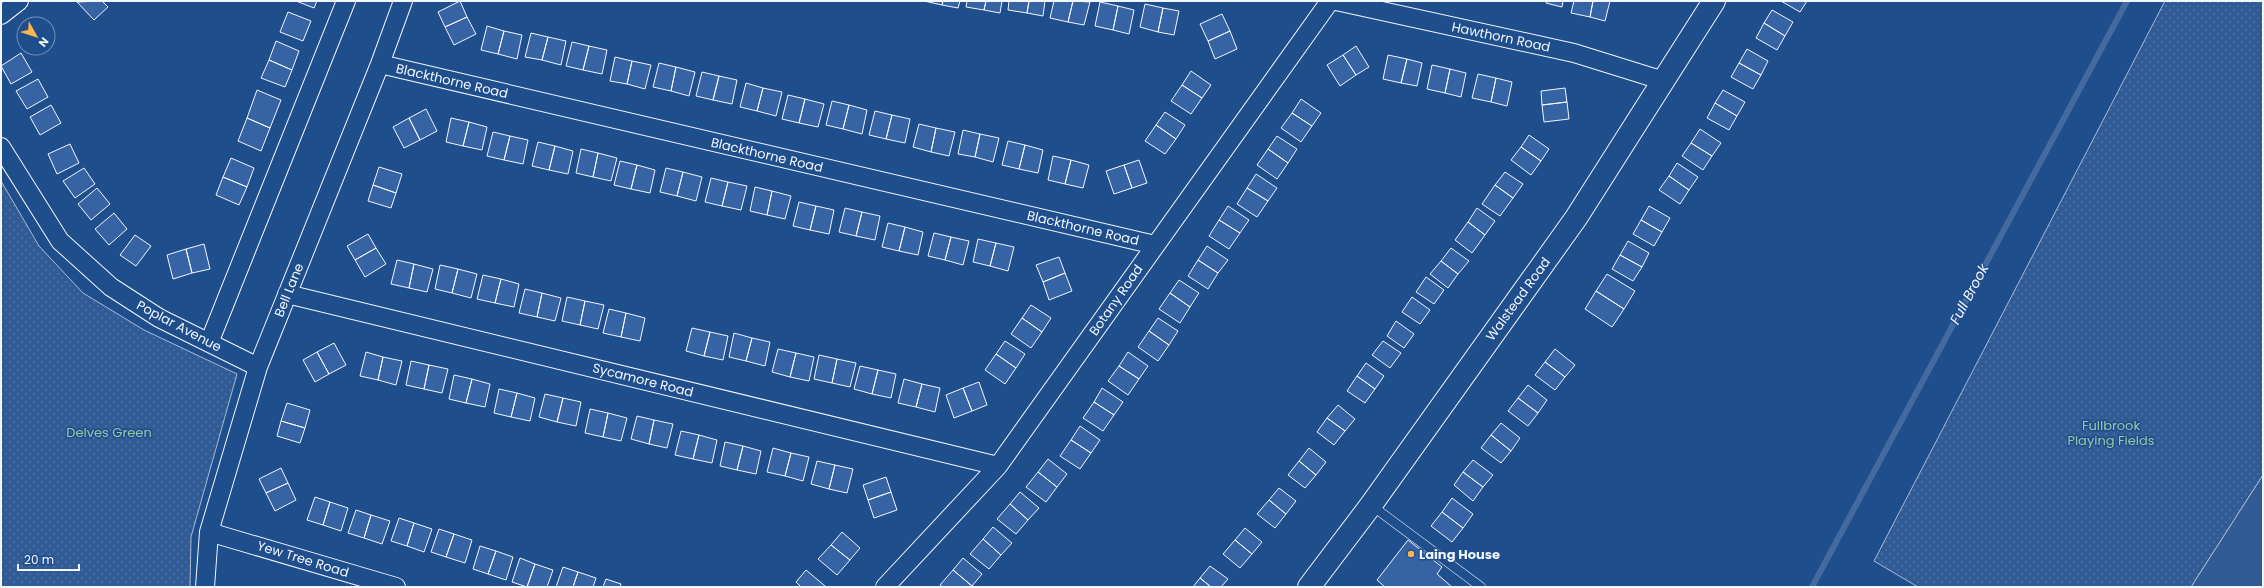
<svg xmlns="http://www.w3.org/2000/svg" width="2264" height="588" font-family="Poppins,sans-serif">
<defs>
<pattern id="grass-dots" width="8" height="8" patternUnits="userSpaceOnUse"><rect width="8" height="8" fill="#305b95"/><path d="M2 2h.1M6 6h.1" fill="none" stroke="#4e73a5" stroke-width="1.8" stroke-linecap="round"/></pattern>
</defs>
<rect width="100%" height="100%" fill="#1f4e8c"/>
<path fill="url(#grass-dots)" stroke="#a8bbd7" d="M2165,1H2263V475L2191,587H1918L1874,561Z
M1,181L39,246L83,293L144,330L237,374L191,537L190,587H1Z"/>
<path fill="#305b95" stroke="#a8bbd7" d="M2263,475V587H2191Z"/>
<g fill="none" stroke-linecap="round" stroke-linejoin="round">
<path stroke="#446ba0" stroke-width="6" d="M1812,587L2127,1"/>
</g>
<path fill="#3563a3" stroke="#f2f6ff" d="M102,1L108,7L94,20L77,2Z
M296,1H317L314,8Z
M460,1L467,17L445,27L438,12Z
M924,1H943L942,5Z
M943,1H960L958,8L942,5Z
M967,1H986L984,10L966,7Z
M986,1H1002L1000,13L984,10Z
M1009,1H1029L1027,13L1008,10Z
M1029,1H1045L1043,16L1027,13Z
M1054,1H1073L1068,22L1050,18Z
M1073,1L1090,2L1084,25L1068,22Z
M1547,1H1563L1562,7L1546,3Z
M1574,1H1593L1590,17L1571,13Z
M1593,1H1610L1605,21L1590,17Z
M1781,1H1807L1800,12Z
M1100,2L1118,6L1113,30L1095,26Z
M1145,4L1163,8L1158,32L1140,27Z
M1118,6L1134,10L1129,34L1113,30Z
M1163,8L1179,11L1174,35L1158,32Z
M1772,10L1793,22L1785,36L1764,23Z
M288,12L311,21L303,41L280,32Z
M1222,14L1230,31L1208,41L1200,24Z
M467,17L476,34L454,45L445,27Z
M1764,23L1785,36L1777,50L1756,38Z
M487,26L504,31L498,54L481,50Z
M504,31L522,35L517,59L498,54Z
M1230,31L1237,49L1215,59L1208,41Z
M531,33L548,37L542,60L525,57Z
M548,37L566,41L561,65L542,60Z
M276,41L299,51L292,70L269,60Z
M572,42L589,46L583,70L566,66Z
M589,46L607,50L602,74L583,70Z
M1356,46L1369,67L1356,75L1343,55Z
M1747,49L1768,61L1761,75L1739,63Z
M21,53L32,72L11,84L1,66Z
M1343,55L1356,75L1340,86L1327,65Z
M1388,55L1407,59L1401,83L1383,79Z
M615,57L632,61L627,84L610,81Z
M1407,59L1422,63L1417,86L1401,83Z
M269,60L292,70L285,87L261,78Z
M632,61L651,65L645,89L627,84Z
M659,63L676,67L671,91L653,87Z
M1739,63L1761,75L1753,89L1731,77Z
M1432,65L1450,69L1445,93L1427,89Z
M676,67L695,72L689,96L671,91Z
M1450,69L1466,73L1461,97L1445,93Z
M1191,71L1211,85L1202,98L1182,85Z
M702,72L719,76L713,100L696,96Z
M1478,74L1496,78L1491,102L1472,98Z
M719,76L737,80L732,104L713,100Z
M1496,78L1512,82L1507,106L1491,102Z
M38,79L48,97L27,109L16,91Z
M746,83L763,88L757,111L740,107Z
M1182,85L1202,98L1191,114L1171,101Z
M763,88L782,92L776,116L757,111Z
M1565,88L1567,102L1542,105L1541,91Z
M257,90L281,100L270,128L247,118Z
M1723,90L1745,102L1737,116L1715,103Z
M788,95L805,99L799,123L782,119Z
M805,99L824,104L818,127L799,123Z
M1301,99L1321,113L1312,126L1292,113Z
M832,101L849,105L843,129L826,125Z
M1567,102L1569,119L1544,122L1542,105Z
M1715,103L1737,116L1729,130L1707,118Z
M51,105L61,123L40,135L30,117Z
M849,105L867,110L862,134L843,129Z
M426,109L437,131L420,140L409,118Z
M875,111L892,115L886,139L869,135Z
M1165,112L1185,125L1176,139L1156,125Z
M1292,113L1312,126L1301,142L1281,128Z
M892,115L910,119L905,143L886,139Z
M247,118L270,128L261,151L238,141Z
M409,118L420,140L404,148L393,127Z
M451,118L469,122L463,146L446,142Z
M469,122L487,127L482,150L463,146Z
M919,124L936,128L931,152L913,147Z
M1156,125L1176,139L1165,154L1145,141Z
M936,128L955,132L949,156L931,152Z
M1700,129L1721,143L1712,156L1691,143Z
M963,130L980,134L975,157L958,154Z
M493,132L510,136L504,160L487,156Z
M980,134L999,138L993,162L975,157Z
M1529,135L1549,149L1541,161L1521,147Z
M510,136L528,140L523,164L504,160Z
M1277,136L1297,149L1288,163L1268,149Z
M1008,141L1025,145L1019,169L1002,165Z
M538,142L555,146L549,170L532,166Z
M1691,143L1712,156L1703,170L1682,156Z
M70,144L79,163L57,174L48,154Z
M1025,145L1043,150L1038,173L1019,169Z
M555,146L573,151L568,174L549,170Z
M1521,147L1541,161L1531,175L1511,160Z
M581,149L598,153L593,177L576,173Z
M1268,149L1288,163L1277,179L1257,165Z
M598,153L617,158L611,181L593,177Z
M1053,156L1071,160L1065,184L1048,180Z
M231,158L254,168L247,187L223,177Z
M1071,160L1089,165L1083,188L1065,184Z
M1139,160L1147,183L1132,188L1124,165Z
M620,161L637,165L631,189L614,185Z
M1677,163L1698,177L1689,190L1669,176Z
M637,165L655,170L650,193L631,189Z
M1124,165L1132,188L1114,194L1106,171Z
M379,167L402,174L396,193L373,185Z
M84,168L95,184L75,198L63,181Z
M666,168L683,172L677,196L660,192Z
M683,172L702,177L696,201L677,196Z
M1505,172L1523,184L1513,198L1495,185Z
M1256,174L1277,188L1268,201L1247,188Z
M1669,176L1689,190L1680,204L1659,190Z
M223,177L247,187L239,205L216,195Z
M711,178L728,182L722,206L705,202Z
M728,182L747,186L741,210L722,206Z
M373,185L396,193L391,208L368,201Z
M1495,185L1513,198L1500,216L1482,204Z
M755,187L772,191L767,215L750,211Z
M97,188L110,204L91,220L78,204Z
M1247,188L1268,201L1257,217L1237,204Z
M772,191L791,196L785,219L767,215Z
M799,202L816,206L810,230L793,226Z
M816,206L834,210L829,234L810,230Z
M1228,206L1249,220L1240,233L1219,220Z
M1649,206L1670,218L1662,232L1641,220Z
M845,208L862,212L856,236L839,232Z
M1477,208L1495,221L1485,235L1468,222Z
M862,212L880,216L875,240L856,236Z
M114,213L127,229L109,245L95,229Z
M1219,220L1240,233L1229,249L1209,236Z
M1641,220L1662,232L1654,246L1633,234Z
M1468,222L1485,235L1472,253L1455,240Z
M888,223L905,227L899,251L882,247Z
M905,227L923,232L918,255L899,251Z
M934,233L951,237L945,260L928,256Z
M368,234L376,248L355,260L347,246Z
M135,235L151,246L136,266L120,255Z
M951,237L969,241L963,265L945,260Z
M978,239L996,243L990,266L973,262Z
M1628,241L1649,253L1642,267L1620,255Z
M996,243L1014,247L1008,271L990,266Z
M204,244L210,269L192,273L186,249Z
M1207,246L1228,260L1218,273L1198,260Z
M376,248L386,264L365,277L355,260Z
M1451,248L1469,261L1458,274L1441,261Z
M186,249L192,273L173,279L167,255Z
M1620,255L1642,267L1633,281L1612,269Z
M1059,257L1065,273L1043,282L1036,265Z
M397,260L414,264L409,288L391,284Z
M1198,260L1218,273L1208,289L1188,276Z
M1441,261L1458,274L1448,288L1430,274Z
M414,264L433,269L427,292L409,288Z
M440,265L458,269L452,293L435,289Z
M458,269L477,274L471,298L452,293Z
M1065,273L1072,291L1049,300L1043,282Z
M1607,274L1635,291L1624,309L1596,291Z
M483,275L501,279L495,303L477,299Z
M1426,277L1444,290L1434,304L1416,292Z
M501,279L519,284L514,307L495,303Z
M1179,280L1199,293L1190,307L1170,293Z
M525,289L542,293L537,317L519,313Z
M1596,291L1624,309L1612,327L1585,309Z
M542,293L561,298L555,321L537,317Z
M1170,293L1190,307L1180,323L1159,309Z
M567,297L585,301L580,325L562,321Z
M1412,297L1430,310L1420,324L1402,312Z
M585,301L604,305L598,329L580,325Z
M1031,305L1051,318L1042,332L1022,318Z
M609,309L626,313L621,337L603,333Z
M626,313L645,318L640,341L621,337Z
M1022,318L1042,332L1031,348L1011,334Z
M1158,318L1178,331L1169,345L1149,331Z
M1396,321L1414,334L1404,348L1387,336Z
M692,328L710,332L704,356L686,351Z
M1149,331L1169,345L1158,361L1138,347Z
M710,332L728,336L723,360L704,356Z
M734,333L752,338L746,361L729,357Z
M752,338L770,342L765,366L746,361Z
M1005,341L1025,354L1016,368L996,354Z
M1383,341L1401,353L1390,368L1372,355Z
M334,343L346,365L329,374L317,352Z
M778,349L796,353L790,377L772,372Z
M1555,349L1575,365L1565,377L1545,362Z
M317,352L329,374L315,382L303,360Z
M366,352L383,357L378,380L360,376Z
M1128,352L1148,366L1139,379L1119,366Z
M796,353L814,357L809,381L790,377Z
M996,354L1016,368L1005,384L985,370Z
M819,355L837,359L832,383L814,379Z
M383,357L402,361L396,385L378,380Z
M837,359L856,363L850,387L832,383Z
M411,361L429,365L424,389L406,385Z
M1545,362L1565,377L1555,390L1535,375Z
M1366,363L1384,376L1375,389L1357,376Z
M429,365L448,369L442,393L424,389Z
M860,366L878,370L872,394L854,389Z
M1119,366L1139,379L1128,395L1108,381Z
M878,370L896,374L891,398L872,394Z
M454,375L472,379L466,403L449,399Z
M1357,376L1375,389L1365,403L1347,391Z
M472,379L490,384L485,407L466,403Z
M904,379L922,384L916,407L898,403Z
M979,382L987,405L972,411L963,388Z
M922,384L940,388L935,412L916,407Z
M1528,385L1547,400L1538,413L1518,398Z
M963,388L972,411L954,418L946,395Z
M1102,388L1123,402L1114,415L1094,402Z
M499,389L517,393L511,417L494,413Z
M517,393L535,398L530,421L511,417Z
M545,394L563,398L557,422L539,417Z
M563,398L581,402L576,426L557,422Z
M1518,398L1538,413L1528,426L1508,411Z
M1094,402L1114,415L1103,431L1083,418Z
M287,403L310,410L305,428L281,421Z
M1338,405L1355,419L1345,431L1327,418Z
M590,409L608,413L603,437L585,433Z
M608,413L627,418L621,441L603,437Z
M637,416L654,420L649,444L631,439Z
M1327,418L1345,431L1334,445L1317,432Z
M654,420L673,424L667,448L649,444Z
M281,421L305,428L300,443L277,436Z
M1501,423L1520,438L1511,451L1491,435Z
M1080,426L1100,440L1091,453L1071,440Z
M681,431L699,435L693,459L675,455Z
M699,435L717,440L712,463L693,459Z
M1491,435L1511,451L1501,463L1481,448Z
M1071,440L1091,453L1080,469L1060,456Z
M725,442L743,446L737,470L720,466Z
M743,446L761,451L756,474L737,470Z
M773,448L791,453L785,476L767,472Z
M1309,448L1326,462L1316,475L1299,461Z
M791,453L809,457L803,481L785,476Z
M1048,459L1067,474L1057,487L1038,472Z
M1473,460L1493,475L1483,487L1463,472Z
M817,461L835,465L829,489L811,484Z
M1299,461L1316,475L1305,488L1288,475Z
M835,465L853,469L847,493L829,489Z
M281,468L288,483L266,493L259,479Z
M1038,472L1057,487L1046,502L1026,487Z
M1463,472L1483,487L1473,501L1454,485Z
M886,477L891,492L868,500L863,485Z
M288,483L296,500L275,511L266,493Z
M1279,488L1296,501L1286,514L1269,500Z
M891,492L897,510L874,518L868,500Z
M1020,492L1039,508L1028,520L1010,504Z
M315,497L330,502L323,525L307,520Z
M1452,498L1473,514L1463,528L1442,512Z
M1269,500L1286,514L1275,528L1257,514Z
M330,502L348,508L341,531L323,525Z
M1010,504L1028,520L1016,534L997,519Z
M356,510L371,515L364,538L348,533Z
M1442,512L1463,528L1452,542L1431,526Z
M371,515L390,521L382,544L364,538Z
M399,518L414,523L407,546L391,541Z
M414,523L432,529L424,552L407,546Z
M993,527L1012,543L1001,555L983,539Z
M1245,528L1262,542L1252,554L1235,540Z
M439,529L454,534L446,557L431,552Z
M842,532L860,548L850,560L831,545Z
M454,534L472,540L465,563L446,557Z
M983,539L1001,555L989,569L970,554Z
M1235,540L1252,554L1240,568L1223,554Z
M1408,540L1442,567L1437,574L1452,587H1385L1377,580Z
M831,545L850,560L837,575L818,559Z
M480,546L496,551L488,574L473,569Z
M496,551L513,557L506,580L488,574Z
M520,558L535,564L527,587L512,582Z
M963,558L982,574L972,586L953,570Z
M535,564L553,570L547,587H527Z
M1210,566L1228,579L1221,587H1211L1200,578Z
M563,567L578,572L573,587H556Z
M806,570L825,586L824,587H801L796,582Z
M953,570L972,586L971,587H943L940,585Z
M578,572L596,578L593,587H573Z
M1200,578L1211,587H1193Z
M606,579L621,584L620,587H603Z"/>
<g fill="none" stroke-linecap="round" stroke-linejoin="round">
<defs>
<path id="service" d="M1371,505L1481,587"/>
<path id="minor" d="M1336,1L1574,53L1664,81
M1,15L19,1
M380,64L1155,245
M1,147L60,241L111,287L159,318L258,367
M287,294L998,466
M209,343L346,1
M209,532L396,587
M205,587L209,532L258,367L380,64L403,1
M885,587L998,466L1330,1"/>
<path id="tertiary" d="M1309,587L1371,505L1576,218L1714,1"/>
</defs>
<use href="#service" stroke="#f2f6ff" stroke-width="10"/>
<use href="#minor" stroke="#f2f6ff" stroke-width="20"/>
<use href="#tertiary" stroke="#f2f6ff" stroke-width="24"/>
<use href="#service" stroke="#1f4e8c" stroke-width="9"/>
<use href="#minor" stroke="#1f4e8c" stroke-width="18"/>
<use href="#tertiary" stroke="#1f4e8c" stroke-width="22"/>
</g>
<circle fill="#ffb74d" stroke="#1f4e8c" stroke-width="1.5" cx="1411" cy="554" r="4"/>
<g text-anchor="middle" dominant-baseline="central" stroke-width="3" stroke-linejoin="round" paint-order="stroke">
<g font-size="13" fill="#f2f6ff" stroke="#1f4e8c">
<text transform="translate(1501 37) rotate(12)">Hawthorn Road</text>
<text transform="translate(452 81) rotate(13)">Blackthorne Road</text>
<text transform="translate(767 155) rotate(13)">Blackthorne Road</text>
<text transform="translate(1083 228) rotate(13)">Blackthorne Road</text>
<text transform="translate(289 290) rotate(-68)">Bell Lane</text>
<text transform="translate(1518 299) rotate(-54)">Walstead Road</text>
<text transform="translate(1116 300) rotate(-55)">Botany Road</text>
<text transform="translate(179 326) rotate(28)">Poplar Avenue</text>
<text transform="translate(643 380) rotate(14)">Sycamore Road</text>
<text transform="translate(303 559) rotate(17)">Yew Tree Road</text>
</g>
<g font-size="13" fill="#97c8a6" stroke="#1f4e8c">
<text x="2111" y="425">Fullbrook<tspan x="2111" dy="15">Playing Fields</tspan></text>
<text x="109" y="432">Delves Green</text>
</g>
<g font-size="13" font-weight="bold" fill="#f2f6ff" stroke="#1f4e8c" text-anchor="start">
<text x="1419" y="554">Laing House</text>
</g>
<g font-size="14" font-style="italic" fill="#f2f6ff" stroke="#1f4e8c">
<text transform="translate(1969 294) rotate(-62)">Full Brook</text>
</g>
</g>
<rect width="2264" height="588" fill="none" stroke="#f2f6ff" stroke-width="4"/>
<g transform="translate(36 36) rotate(129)"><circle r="19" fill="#1f4e8c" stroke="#7391ba"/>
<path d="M0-3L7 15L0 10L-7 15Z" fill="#ffb74d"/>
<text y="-6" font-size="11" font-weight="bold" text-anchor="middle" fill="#f2f6ff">N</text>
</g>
<path d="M18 564v6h61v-6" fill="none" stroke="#f2f6ff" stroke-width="2"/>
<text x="24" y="564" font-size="12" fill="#f2f6ff" stroke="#1f4e8c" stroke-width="3" paint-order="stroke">20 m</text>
</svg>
